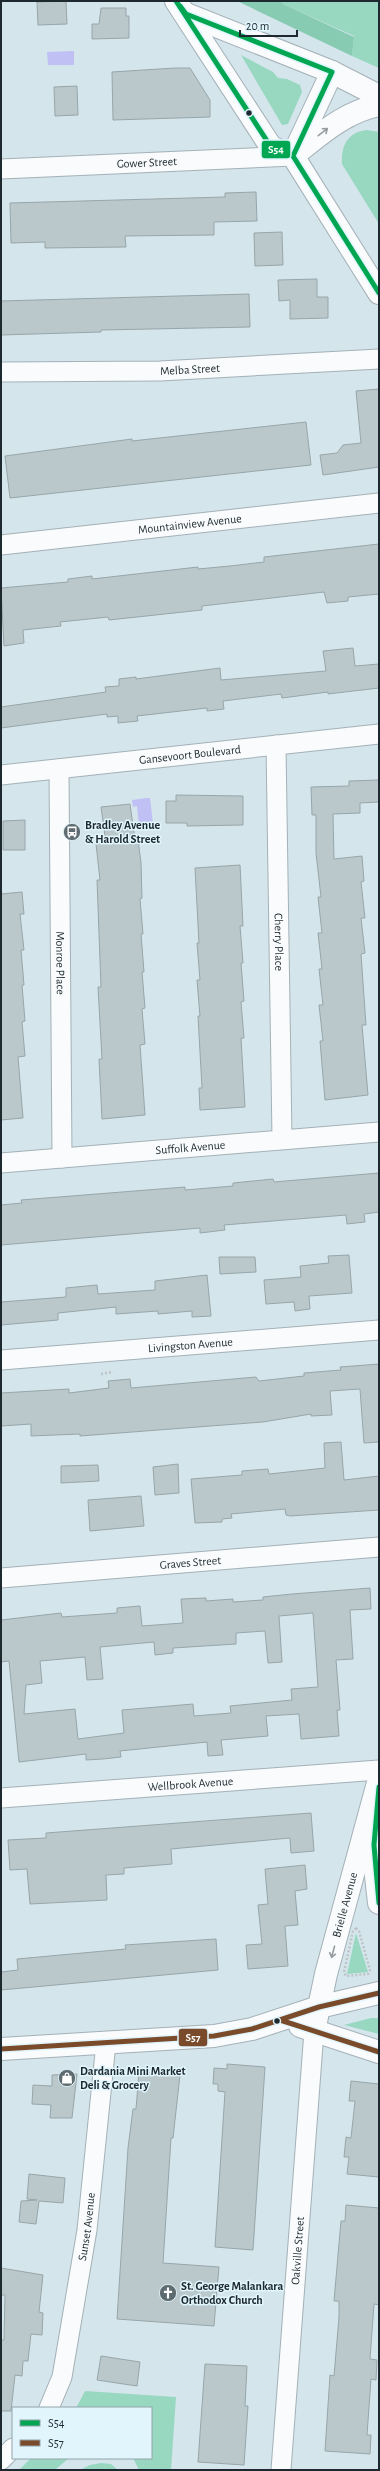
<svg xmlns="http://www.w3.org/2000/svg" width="380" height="2471" font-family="'Alegreya Sans',sans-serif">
<rect width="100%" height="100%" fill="#d4e5ec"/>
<path fill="#98d8c0" d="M280,1H379V68L352,56L354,36L285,5Z
M241,55L273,72L278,78L287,79L300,85L302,92L288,124L282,125Z
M367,130L379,132V224L342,164C341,145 348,132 367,130Z
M356,1933L368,1972L347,1974Z
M371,2018H379V2034L344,2025Z
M85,2391L176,2397L171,2470H139L133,2458H151V2408H76Z
M31,2458H69L55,2470H19Z
M101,2463L111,2464L118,2470H80L90,2465Z"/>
<path fill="#87ccb2" d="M237,1H280L285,5L354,37L352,56Z"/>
<path fill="#c1c0f4" d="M74,51V65H48L47,52Z
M147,798H150L153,824L151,827L142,828L139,826L137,806L133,807L132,800Z"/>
<path fill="#bac8cb" stroke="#98a6a9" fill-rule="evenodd" d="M66,1L67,24L38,25L37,2Z
M101,8H126V16H129V38L92,39V24H99Z
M175,68H190L210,100V117L113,120L112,72Z
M77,86L78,115L55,116L54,87Z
M256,192L257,221L214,222V235L125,236L126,247L45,248V242L11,243L10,203L225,197V193Z
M282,232L283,265L255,266L254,233Z
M317,279V297H328V318L290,319V300L279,301L278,280Z
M249,294L250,327L101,330V332L1,335V301Z
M379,389V467L323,475L320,455L337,453L343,445L361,443L356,391Z
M306,422L311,465L10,498L5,456L132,439V441Z
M379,544V594L348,597V601L327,603L324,592L202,606V610L109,620L108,617L60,622L61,626L23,630L24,643L4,646L1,588L68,582V579L92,576V579L198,567V569L230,566L264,562V557Z
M353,648L355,666L379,664V688L328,694V692L282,698L281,694L223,701L224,709L207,711V708L137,716L138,721L118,723V716L107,717V714L1,728V707L106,692L105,687L119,686V679L136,677V679L220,668L221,680L326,671L323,651Z
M379,780V802L360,803V813L333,814L334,859L362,856L364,881L361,882L365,918H361L365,953L361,954L366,1025H362L368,1095L325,1100L320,1041H323L319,1005H323L319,969H322L318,933H322L318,897H321L316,853V815H312L311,787L349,786V781Z
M176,795L243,796V825L187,826V823H166V801H176Z
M130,804L135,840H138L141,863L142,898L140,899L143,934H141L144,972H142L145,1008L142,1009L145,1044L140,1045L145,1115L102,1119L99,1059H102L98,987H101L97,880H100L96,844L106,843L101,807Z
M25,820V850H3V821Z
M240,865L243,926H240L243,963H241L244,1001L241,1002L244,1038H241L245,1107L200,1110L199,1088H202L198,1016H200L197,980H200L197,943H199L195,868Z
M22,892L24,914H20L24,950H21L24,985H22L25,1021L22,1022L25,1056L18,1057L23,1118L1,1120V894Z
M379,1173V1212L364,1214L365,1222L347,1224L346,1215L224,1225L225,1230L200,1233V1228L1,1245V1205L22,1203L21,1200L185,1187V1190L233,1186V1183L273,1179L274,1182Z
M349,1255L352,1293L309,1296L310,1309L295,1311L294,1302L266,1304L264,1280L301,1277L300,1266L329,1263L328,1256Z
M219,1257H255L256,1272L220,1274Z
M207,1275L211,1316L192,1317V1311L158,1314V1311L116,1314V1307L58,1313V1320L1,1325V1302L66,1297V1288L97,1285L98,1294L155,1290V1281Z
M379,1364V1442L364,1443L360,1389L330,1391L332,1415L311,1416V1414L263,1422L80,1436V1434L31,1436V1424L1,1426V1393L69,1389V1393L109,1388L108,1381L130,1379L131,1388L256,1377L259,1381L304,1376V1373L341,1370L340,1367Z
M341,1442L344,1480L379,1476V1510L290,1516L286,1515L285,1509L231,1514L232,1518L222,1519V1522L195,1523L191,1479L242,1475V1471L268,1469L269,1474L325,1468L324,1443Z
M178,1464L179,1493L155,1495L153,1467Z
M98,1465L99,1481L61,1483V1466Z
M141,1496L144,1526L90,1531L88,1500Z
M370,1588L371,1609L350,1610L353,1659L336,1660L340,1710H337L339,1736L301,1739L299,1714L266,1716L268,1736L221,1740L223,1755L208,1756L207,1742L120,1751L121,1757L103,1759L86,1760V1754L19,1762L9,1661L1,1662V1620L61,1613L62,1617L117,1613V1608L140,1606L142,1626L183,1623L181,1599L206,1598V1601L233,1599V1602L263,1600V1597L292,1594ZM313,1613L318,1687L291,1689L292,1700L230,1706L231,1713L194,1716L193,1704L122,1710L124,1733L78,1739L75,1709L24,1714L26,1685L42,1683L40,1661L85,1657L87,1680L103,1679L100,1647L154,1642L155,1655L173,1653V1648L236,1644V1633L265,1631L268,1663L282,1662L279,1616Z
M311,1813L314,1851L291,1853L290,1838L171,1849L172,1864L124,1868V1874L106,1875L107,1900L30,1904L27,1869L10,1870L8,1840L46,1838V1833Z
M305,1865L307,1889L295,1891L298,1925L285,1926L288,1966L248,1969L246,1945L262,1944L258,1905L268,1904L265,1869Z
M216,1939L218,1970L1,1990V1972L18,1970L17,1959L126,1949L125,1945Z
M227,2064L265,2067L253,2250L215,2247L225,2092L218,2091V2084H213L214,2068L227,2069Z
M139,2072L180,2075L173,2138H171L163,2263L219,2267L214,2326L117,2319L128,2148L133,2109H136Z
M77,2074L72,2118H50L51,2105L32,2104L33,2085L52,2086V2075Z
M351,2081L379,2084V2177L347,2174L349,2157H344L346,2137L351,2138L355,2101H349Z
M29,2174L65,2178L63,2203L39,2201L36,2224L19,2222L21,2201L37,2200L27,2199Z
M346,2205L379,2208V2305L374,2304L370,2359L377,2360L376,2380L371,2379L367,2435H371L370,2454L325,2451L330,2375L334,2376L339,2317V2301H334L341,2221H345Z
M1,2268L43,2275L39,2312L43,2313L42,2335L31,2334L28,2361H23L22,2376L15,2375L11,2411H1V2340H4L5,2295H1Z
M101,2356L140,2362L137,2386L97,2380Z
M205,2364L247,2366L245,2406H248L244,2465L198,2462Z"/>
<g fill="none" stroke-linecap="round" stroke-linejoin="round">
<defs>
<g id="street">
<path id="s1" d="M1,169L293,156"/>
<path id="s2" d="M1,372L160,371L379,359"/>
<path id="s3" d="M1,545L379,503"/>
<path id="s4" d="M276,745L282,1139"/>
<path id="s5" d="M59,769L62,1158"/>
<path id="s6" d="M1,775L379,734"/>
<path id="s7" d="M1,1163L379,1132"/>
<path id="s8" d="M1,1360L379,1330"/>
<path id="s9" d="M1,1578L379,1547"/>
<path id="s10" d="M1,1798L379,1770"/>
<path id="s11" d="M49,2408L62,2377L87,2230L106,2043"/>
<path d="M1,2460L13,2448"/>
<path id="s12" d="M281,2470L314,2031"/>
</g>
<g id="secondary">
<path d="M176,1L271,147L293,156L379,293"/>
<path d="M186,14L332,72L379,96"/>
<path d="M294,153L332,72"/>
<path d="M293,156C320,135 344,112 379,105"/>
<path d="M374,1829L373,1849L379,1903"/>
<path d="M300,2026L379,2052"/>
<path id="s13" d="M314,2031L326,1974L379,1779"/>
<path d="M1,2049L214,2036L252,2029L319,2007L379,1993"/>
</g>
</defs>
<use href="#street" stroke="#a4b1b7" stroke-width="21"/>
<use href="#secondary" stroke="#a4b1b7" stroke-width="24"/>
<path stroke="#bec4c7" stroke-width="2.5" stroke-dasharray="2 2" stroke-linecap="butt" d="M101,1374L113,1372
M356,1928L359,1931L370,1970L368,1974L346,1976L344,1972L353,1931Z"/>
<use href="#street" stroke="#f9fbfc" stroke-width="19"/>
<use href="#secondary" stroke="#f9fbfc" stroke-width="22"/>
<defs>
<path id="bus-1" d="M176,1L271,147L293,156L379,293
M180,6L186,14L332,72L293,156
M379,1787L374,1845L379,1903"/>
<path id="bus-2" d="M280,2020L379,2052
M1,2049L214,2036L252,2029L319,2007L379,1993"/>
</defs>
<use href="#bus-1" stroke="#e1f5fd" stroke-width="8"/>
<use href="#bus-2" stroke="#e1f5fd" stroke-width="8"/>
<use href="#bus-1" stroke="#00a651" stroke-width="5"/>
<use href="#bus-2" stroke="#7a4b2a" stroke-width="5"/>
</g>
<defs><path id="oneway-shaft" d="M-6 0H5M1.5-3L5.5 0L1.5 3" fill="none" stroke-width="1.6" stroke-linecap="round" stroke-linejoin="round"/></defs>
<g stroke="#969c9f">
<use href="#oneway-shaft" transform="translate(323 132) rotate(-38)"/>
<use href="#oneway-shaft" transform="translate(333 1952) rotate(105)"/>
</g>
<defs>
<symbol id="bus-disc" viewBox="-11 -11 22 22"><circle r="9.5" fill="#5d6b70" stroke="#e1f5fd"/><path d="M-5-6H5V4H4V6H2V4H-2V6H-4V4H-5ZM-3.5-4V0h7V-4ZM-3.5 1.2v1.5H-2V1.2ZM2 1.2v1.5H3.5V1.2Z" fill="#fff"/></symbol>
<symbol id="shop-disc" viewBox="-11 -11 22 22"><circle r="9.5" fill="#5d6b70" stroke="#e1f5fd"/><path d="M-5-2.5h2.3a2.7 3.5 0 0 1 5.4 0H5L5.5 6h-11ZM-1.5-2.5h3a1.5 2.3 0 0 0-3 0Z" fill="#fff"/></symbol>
<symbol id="church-disc" viewBox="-11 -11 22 22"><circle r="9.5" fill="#5d6b70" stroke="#e1f5fd"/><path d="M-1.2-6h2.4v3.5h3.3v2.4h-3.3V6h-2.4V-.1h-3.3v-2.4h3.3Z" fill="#fff"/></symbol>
</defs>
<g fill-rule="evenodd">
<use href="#bus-disc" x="62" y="822" width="20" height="20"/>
<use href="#shop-disc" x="57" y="2068" width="20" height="20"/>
<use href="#church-disc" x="158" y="2283" width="20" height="20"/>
</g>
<g fill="#1d292e" stroke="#e1f5fd" stroke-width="1.5">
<circle cx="249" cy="113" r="3.5"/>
<circle cx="277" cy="2021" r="3.5"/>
</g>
<g text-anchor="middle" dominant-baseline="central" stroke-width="3" stroke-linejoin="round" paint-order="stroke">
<g font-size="12" fill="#1d292e" stroke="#e1f5fd">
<text stroke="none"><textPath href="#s1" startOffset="146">Gower Street</textPath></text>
<text stroke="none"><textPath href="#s2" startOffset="189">Melba Street</textPath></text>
<text stroke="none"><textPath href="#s3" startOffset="190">Mountainview Avenue</textPath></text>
<text stroke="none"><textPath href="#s6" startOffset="190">Gansevoort Boulevard</textPath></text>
<text stroke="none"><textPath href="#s4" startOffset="197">Cherry Place</textPath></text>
<text stroke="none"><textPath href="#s5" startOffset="194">Monroe Place</textPath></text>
<text stroke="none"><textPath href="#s7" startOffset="190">Suffolk Avenue</textPath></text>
<text stroke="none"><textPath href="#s8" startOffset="190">Livingston Avenue</textPath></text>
<text stroke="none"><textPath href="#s9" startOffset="190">Graves Street</textPath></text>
<text stroke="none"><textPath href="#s10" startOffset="190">Wellbrook Avenue</textPath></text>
<text stroke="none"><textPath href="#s13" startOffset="130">Brielle Avenue</textPath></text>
<text stroke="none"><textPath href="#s11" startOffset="186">Sunset Avenue</textPath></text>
<text stroke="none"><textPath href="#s12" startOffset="220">Oakville Street</textPath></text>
</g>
<g font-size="12" font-weight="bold" fill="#1d292e" stroke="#e1f5fd" text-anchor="start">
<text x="85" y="825">Bradley Avenue<tspan x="85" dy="14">&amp; Harold Street</tspan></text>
<text x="80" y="2071">Dardania Mini Market<tspan x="80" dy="14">Deli &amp; Grocery</tspan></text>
<text x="181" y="2286">St. George Malankara<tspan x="181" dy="14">Orthodox Church</tspan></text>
</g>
</g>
<g stroke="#e1f5fd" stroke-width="1.5">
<rect x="261" y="140" width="30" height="19" rx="4" fill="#00a651"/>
<rect x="178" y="2028" width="30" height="19" rx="4" fill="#7a4b2a"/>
</g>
<g font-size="11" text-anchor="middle" font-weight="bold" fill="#fff">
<text x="276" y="153">S54</text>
<text x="193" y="2041">S57</text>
</g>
<rect width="380" height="2471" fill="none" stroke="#1d292e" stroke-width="4"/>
<rect x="12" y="2407" width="140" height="52" fill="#e1f5fd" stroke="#93a3aa"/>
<rect x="20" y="2420" width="20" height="6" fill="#00a651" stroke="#93a3aa"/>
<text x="48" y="2427" font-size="12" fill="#1d292e">S54</text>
<rect x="20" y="2440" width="20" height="6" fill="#7a4b2a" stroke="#93a3aa"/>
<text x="48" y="2447" font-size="12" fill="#1d292e">S57</text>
<path d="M240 30v6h57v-6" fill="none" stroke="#1d292e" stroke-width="2"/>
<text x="246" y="30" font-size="12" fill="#1d292e" stroke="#e1f5fd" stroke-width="3" paint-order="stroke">20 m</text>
</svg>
